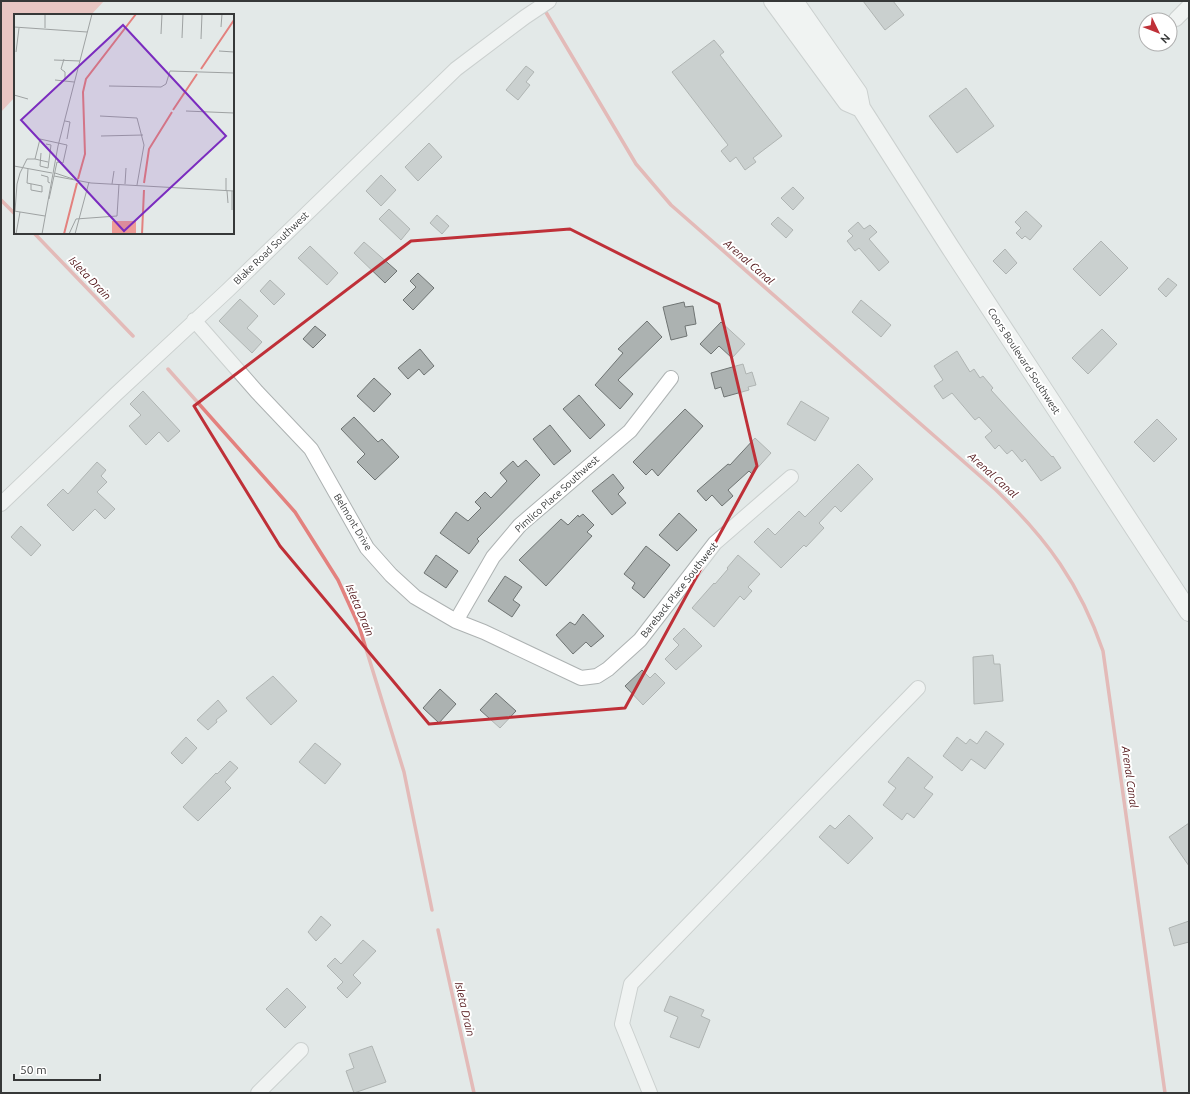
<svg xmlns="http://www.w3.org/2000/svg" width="1190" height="1094" font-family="Ubuntu,sans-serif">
<rect width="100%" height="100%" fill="#e3e9e8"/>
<path fill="#ee9c97" d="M1,1H104L91,15H15V97L1,112Z"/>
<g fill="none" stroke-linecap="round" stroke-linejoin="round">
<path stroke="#e3817e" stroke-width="3.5" d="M544,9L636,164L671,205L996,490C1047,539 1080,584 1103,651L1165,1093
M1,200L15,214
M34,233L133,336
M168,369L295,512L338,580L359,626L404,772L432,910
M438,930L474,1093"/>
</g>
<path fill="#acb2b1" stroke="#6f7473" d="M863,1H893L904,15L885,30Z
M714,40L724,52L720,55L782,136L753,158L756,162L745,170L736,157L730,162L721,151L728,145L672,72Z
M526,66L534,72L526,82L530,85L518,100L506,90Z
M966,88L994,126L957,153L929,116Z
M429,143L442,157L418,181L405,167Z
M381,175L396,190L381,206L366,191Z
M793,187L804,198L793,210L781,198Z
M389,209L410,229L401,240L379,219Z
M1026,211L1042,226L1030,240L1025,236L1022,239L1016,233L1021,228L1015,222Z
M437,215L449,226L442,234L430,223Z
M778,217L793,230L786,238L771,224Z
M858,222L864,229L870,225L877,232L869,239L889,262L879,271L859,248L855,251L847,241L853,236L848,231Z
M1101,241L1128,268L1100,296L1073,269Z
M364,242L397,271L385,283L354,253Z
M310,246L338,273L327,285L298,258Z
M1005,249L1017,263L1006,274L993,261Z
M418,273L434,288L413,310L403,300L416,287L410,281Z
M1168,278L1177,285L1166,297L1158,289Z
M270,280L285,294L274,305L260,291Z
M240,299L258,316L247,328L262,342L252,353L219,321Z
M861,300L891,325L881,337L852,312Z
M684,302L685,307L693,306L696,324L685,326L687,336L671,340L663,307Z
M647,321L662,337L618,380L633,394L620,409L595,385L623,353L618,349Z
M721,322L745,344L732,358L719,346L711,354L700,344Z
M315,326L326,335L313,348L303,339Z
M1102,329L1117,344L1088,374L1072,358Z
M420,349L434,366L424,375L419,369L408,379L398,368Z
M957,351L970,372L974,369L980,378L983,376L993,388L991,390L1052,457L1053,456L1061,468L1041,481L1025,459L1022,462L1012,450L1007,454L999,445L995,449L985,437L992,431L979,417L975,420L952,393L943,399L934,386L943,380L934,366Z
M743,364L746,374L752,372L756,385L748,387L749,390L724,397L721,387L715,389L711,373Z
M374,378L391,394L374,412L357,396Z
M143,391L180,431L168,442L159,432L146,445L129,426L141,415L130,404Z
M579,395L605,425L590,439L563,409Z
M801,401L829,418L815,441L787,424Z
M685,409L703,426L658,476L652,469L646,475L633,462Z
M354,417L378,442L382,439L399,457L375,480L357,462L365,454L341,429Z
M1157,419L1177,439L1154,462L1134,442Z
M550,425L571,451L554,465L533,439Z
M755,438L771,453L752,474L749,471L728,490L733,496L722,506L712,495L706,501L697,491L728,464L730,465Z
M526,460L540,475L477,539L479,541L469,554L440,533L456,512L468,521L481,508L475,502L485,492L491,498L507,481L500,473L513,461L518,467Z
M97,462L106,470L101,476L107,482L97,492L115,509L105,519L95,509L73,531L47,505L63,489L68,494Z
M858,464L873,479L841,512L835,506L819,523L824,528L806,547L804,545L781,568L754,542L768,528L775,535L799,511L805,517Z
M613,474L624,488L618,494L626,503L612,515L592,491Z
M679,513L697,530L677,551L659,535Z
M583,514L594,525L587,532L592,536L546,586L519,560L561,519L568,525L578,515L579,517Z
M21,526L41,545L31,556L11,537Z
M646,546L670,565L644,598L632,588L635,583L624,574Z
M436,555L458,571L446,588L424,573Z
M738,555L760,574L748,587L752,591L744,600L740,596L714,627L692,608L714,583L715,584L728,569L727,568Z
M505,576L522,587L513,600L520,605L512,617L488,601Z
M583,614L604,636L591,647L586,642L573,654L556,635L570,622L575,625Z
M684,628L702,646L676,670L665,659L679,645L673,639Z
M993,655L994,664H1000L1003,701L974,704L973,657Z
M642,670L650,678L655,673L665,683L643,705L625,686Z
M273,676L297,701L271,725L246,698Z
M440,689L456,704L439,723L423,708Z
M496,693L516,711L500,728L480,710Z
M218,700L227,711L216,720L217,722L208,730L197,720Z
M986,731L1004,744L985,769L971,759L962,771L943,756L957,737L966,744L970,739L977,744Z
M186,737L197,748L182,764L171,753Z
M315,743L341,764L325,784L299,762Z
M908,757L933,777L924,788L933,794L914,818L907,813L902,820L883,805L896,788L888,782Z
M230,761L238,768L225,782L231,788L198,821L183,807L216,773L217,774Z
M849,815L873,838L848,864L819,837L830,825L835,829Z
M1189,823V866L1169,837Z
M321,916L331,925L316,941L308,932Z
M1189,921V942L1174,946L1169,928Z
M363,940L376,951L353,975L361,983L347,998L337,988L343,982L327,966L335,958L341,964Z
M287,988L306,1007L285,1028L266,1009Z
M670,996L704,1010L701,1016L710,1020L699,1048L670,1037L678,1017L664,1011Z
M372,1046L386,1082L354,1093L346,1071L354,1068L349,1054Z"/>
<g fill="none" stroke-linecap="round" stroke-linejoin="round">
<defs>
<path id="minor" d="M1176,19L1189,6
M194,320L257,392L311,449L367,548L391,575L415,597L456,621L484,632L581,678L597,676L608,669L640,640L715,543L791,477
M1,504L115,395L227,291L456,69L525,17L549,1
M456,621L493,557L520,525L630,431L671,378
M258,1093L301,1050
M650,1093L622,1024L631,984L918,688"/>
<path id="major" d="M773,1L847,102L861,108
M794,1L858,93L861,108L950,247L1189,612"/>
</defs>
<use href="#minor" stroke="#adb2b2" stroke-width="16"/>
<use href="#major" stroke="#adb2b2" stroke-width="20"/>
<use href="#minor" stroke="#fff" stroke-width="14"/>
<use href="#major" stroke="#fff" stroke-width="18"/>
</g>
<path d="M0 0H1190V1094H0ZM570,229L719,304L757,466L625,708L429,724L280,546L194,406L411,241Z" fill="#e3e9e8" fill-opacity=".55" fill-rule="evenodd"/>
<path fill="none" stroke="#bf3038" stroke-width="3" stroke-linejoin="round" d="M570,229L719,304L757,466L625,708L429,724L280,546L194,406L411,241Z"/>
<g text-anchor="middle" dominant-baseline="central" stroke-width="4" stroke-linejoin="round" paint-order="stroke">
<g font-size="10" fill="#363838" stroke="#fff">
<text transform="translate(271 248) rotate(-44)">Blake Road Southwest</text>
<text transform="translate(1024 361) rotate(57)">Coors Boulevard Southwest</text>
<text transform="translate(557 494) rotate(-42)">Pimlico Place Southwest</text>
<text transform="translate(353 522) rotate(59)">Belmont Drive</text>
<text transform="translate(679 590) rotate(-52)">Bareback Place Southwest</text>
</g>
<g font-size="11" font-style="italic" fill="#4e1114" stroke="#fff">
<text transform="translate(749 262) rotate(41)">Arenal Canal</text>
<text transform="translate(90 278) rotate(46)">Isleta Drain</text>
<text transform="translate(993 475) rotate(42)">Arenal Canal</text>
<text transform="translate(360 610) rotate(67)">Isleta Drain</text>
<text transform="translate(1130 777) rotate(82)">Arenal Canal</text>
<text transform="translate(465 1009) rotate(77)">Isleta Drain</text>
</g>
</g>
<g transform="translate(14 14)">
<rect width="220" height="220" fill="#e3e9e8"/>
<path d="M98,207H122V220H98Z" fill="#ee9c97"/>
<path fill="none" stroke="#e3817e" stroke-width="2" d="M187,55L220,6M159,96L183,60M64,165L71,140L69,78L72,65L122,0M130,169L135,135L158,98M50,220L63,169M128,220L130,176"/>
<path fill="none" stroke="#9ea2a2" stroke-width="1" d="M31,0V14M0,13L73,18M207,13L208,0M147,20L148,0M168,24L169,0M187,25L188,0M205,37L220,38M2,38L5,14M50,45L47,55L51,58V66M40,46L66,47M41,66L60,68M95,72L147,73L152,70L156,57L220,59M0,81L14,85M172,97L220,99M86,102L123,104L130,131L123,171M51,107L56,108L53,125M87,122L129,121M27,139L26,152L34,154L37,131L32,130M21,145L34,148M0,152L38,159M14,155L13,169L28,172V178L17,176V170M41,159L59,165M27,161L34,163V168L36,169M40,162L77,169L220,177M98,170L100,157M111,170L112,154M212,177V164M213,177L214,189M35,185L43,148M218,196V177M0,197L31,202M1,197L3,170L6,159L13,145H21L26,125L53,131L49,149L43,148M2,220L6,198M28,220L44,132L78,0M55,220L62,205L103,202L105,170M61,220L75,168"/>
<path fill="#7b2cbf" fill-opacity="0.15" stroke="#7b2cbf" stroke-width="2" d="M109,11L212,122L110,217L7,106Z"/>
<rect width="220" height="220" fill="none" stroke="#363838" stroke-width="2"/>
</g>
<rect width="1190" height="1094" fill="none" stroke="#363838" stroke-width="4"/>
<g transform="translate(1158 32) rotate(133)"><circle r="19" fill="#ffffff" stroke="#afafaf"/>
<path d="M0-3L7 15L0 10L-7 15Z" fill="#bf3038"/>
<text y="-6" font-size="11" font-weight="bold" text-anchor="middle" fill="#363838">N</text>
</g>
<path d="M14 1074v6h86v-6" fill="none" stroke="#363838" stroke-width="2"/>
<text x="20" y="1074" font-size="12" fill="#363838" stroke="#ffffff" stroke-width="3" paint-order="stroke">50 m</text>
</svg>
